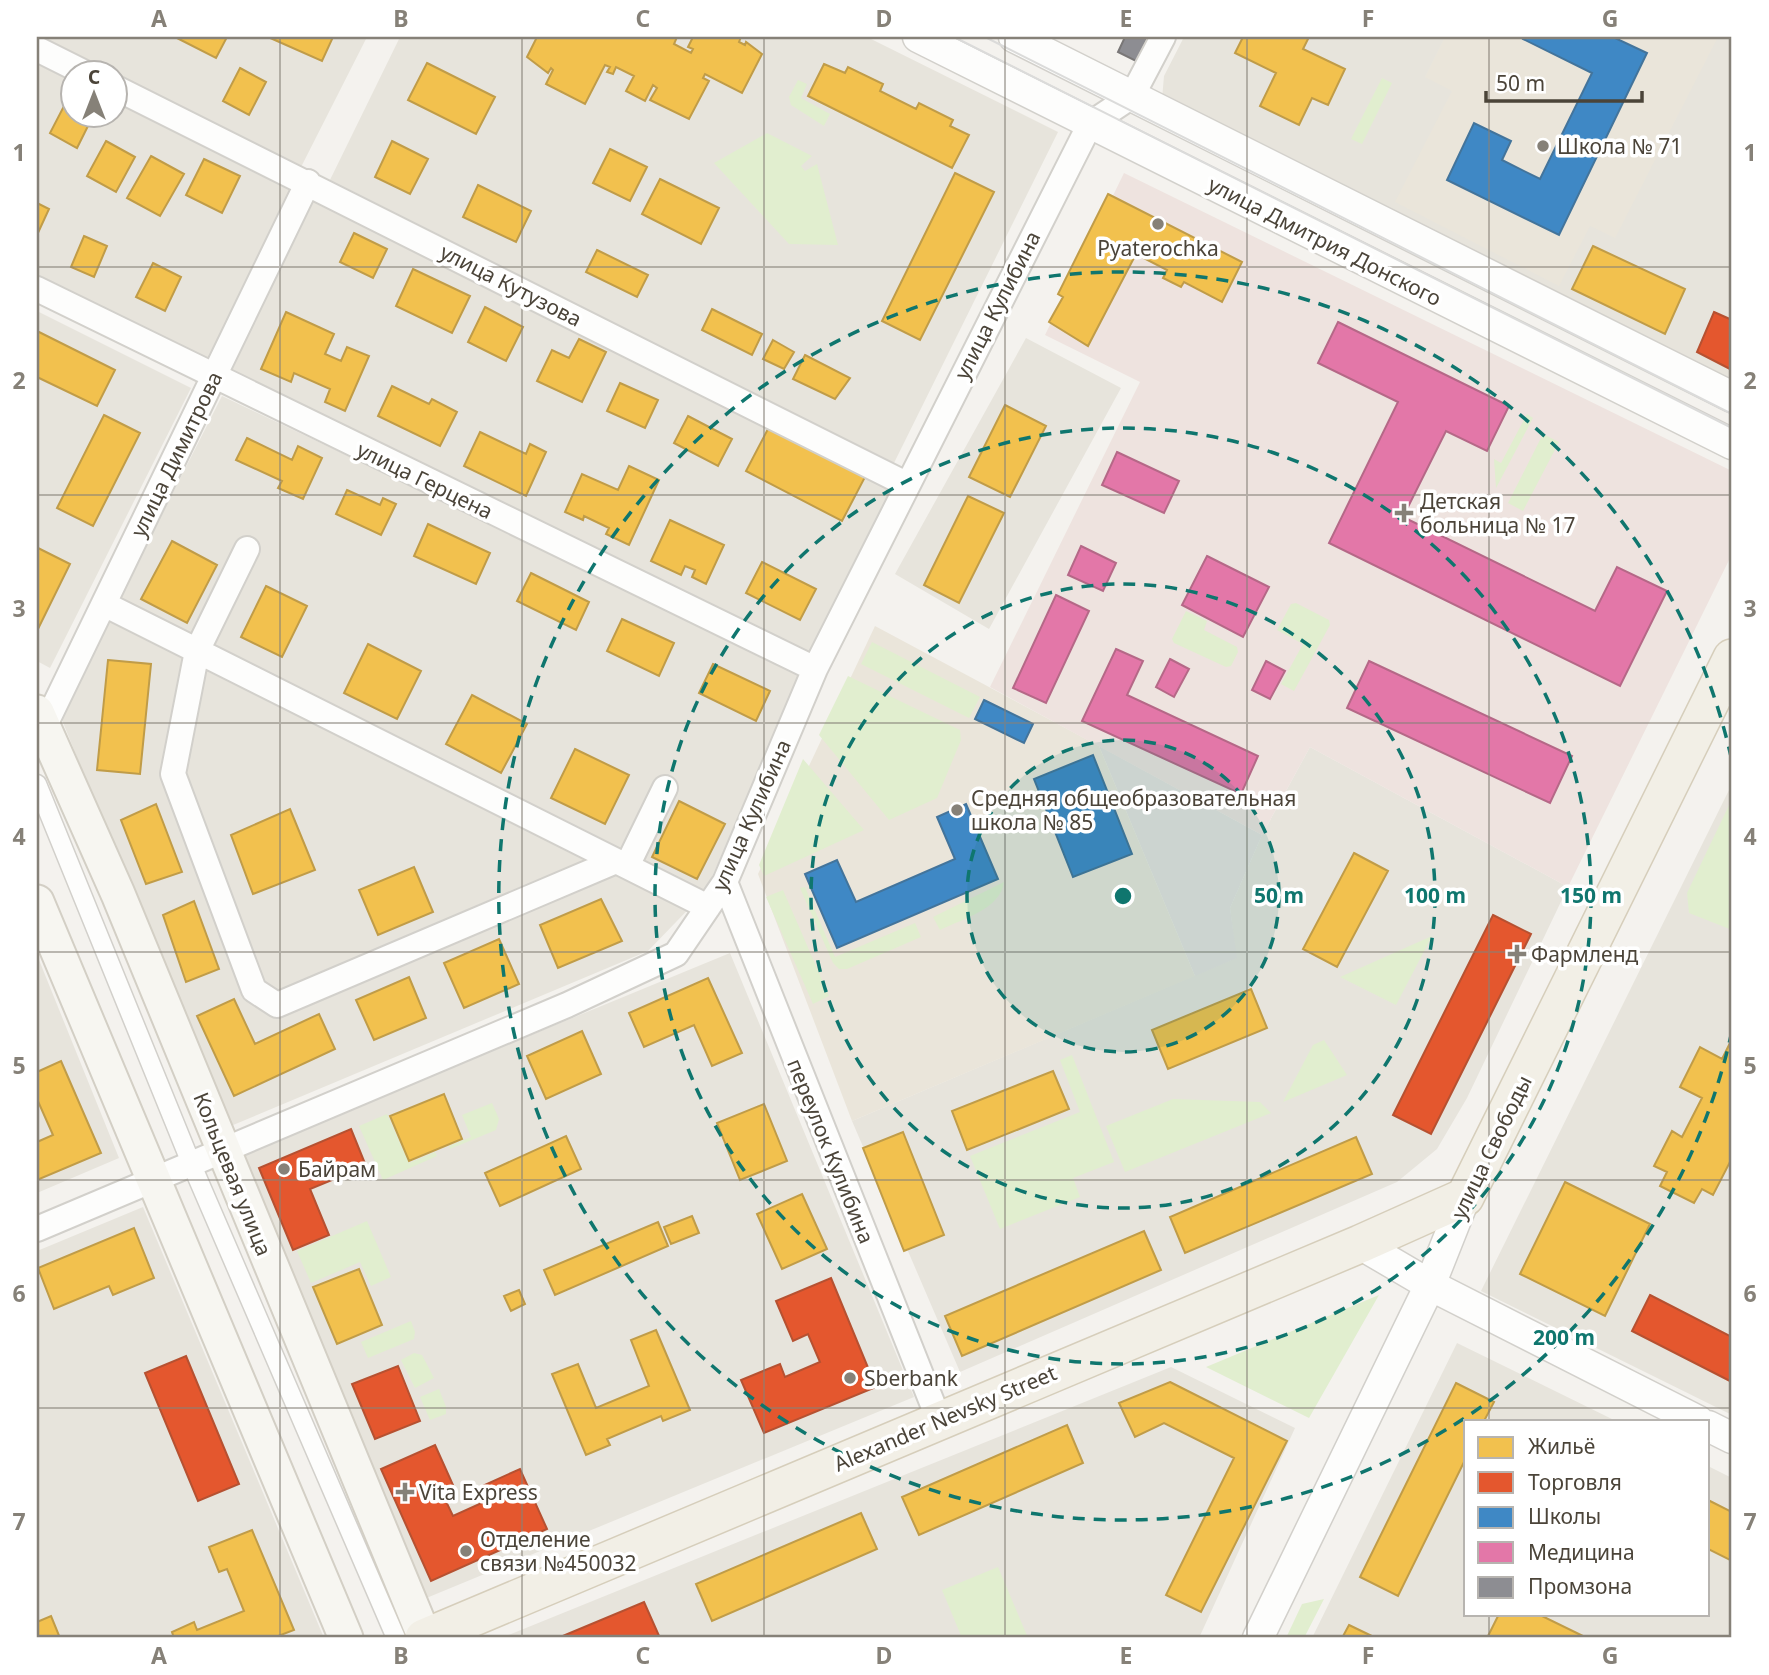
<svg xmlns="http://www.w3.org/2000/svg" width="1769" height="1675" font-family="'Noto Sans',sans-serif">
<rect width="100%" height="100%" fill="#f4f2ee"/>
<path fill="#e7e4dc" d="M37,37H367L298,173L116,80V74L103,73L37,40Z
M400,37H867L1058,132L894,463L328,184Z
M1184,37H1732V393L1162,99L1164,76Z
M37,57L73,75L74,116H116V97L294,186L208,365L37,280Z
M313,193L895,486L807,658L228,377Z
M37,311L191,388L50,668L37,661Z
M1026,338L1121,388L989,629L895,574Z
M222,396L804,673L705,892L648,951L226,1128L60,715Z
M1310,747L1568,887L1467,1098L1437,1149L1397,1182L960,1372L852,1121L1236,958L1230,908L1262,835Z
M1732,784V1415L1481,1291Z
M730,953L914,1397L424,1599L240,1155Z
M37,955L119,1158L37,1193Z
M143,1207L324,1638H37V1251Z
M1457,1343L1616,1421H1466V1614H1708V1466L1732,1478V1638H1312Z
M1171,1367L1295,1428L1199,1638H501Z"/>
<path fill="#e6e2de" d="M1099,746L1262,835L1230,908L1237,958L1195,976Z"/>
<path fill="#eae5da" d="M1445,37H1718L1615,238L1590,226L1559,286L1395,202L1452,91L1425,77Z
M875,626L1099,746L1195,976L852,1121L758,874Z"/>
<path fill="#eee3df" d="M1124,173L1732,471V554L1568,887L1310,747L1262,835L990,687L1140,382L1045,335Z"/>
<path fill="#e1eecf" d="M1382,78L1392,83L1362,144L1351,139Z
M798,80L807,84L801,98L830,114L824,126L791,105L789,97Z
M767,133L812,156L801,166L805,171L817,164L838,245L789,244L714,163Z
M1527,414L1533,418L1496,488L1494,459L1501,463Z
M1543,434L1559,442L1523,511L1508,503Z
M1296,603L1329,620L1330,625L1294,691L1281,684L1303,644L1277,630L1291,604Z
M1186,611L1207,621L1204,630L1237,647L1238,652L1231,666L1226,667L1174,643L1172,639Z
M872,642L980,697L969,718L861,664Z
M848,676L960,730L961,740L937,798L889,820L819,735Z
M803,759L864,830L764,876L759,865Z
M1732,799V930L1689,913L1687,893Z
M1004,882C1001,909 962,919 940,930L933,917Z
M805,887L835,957L915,923L921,937L847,969H839L833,963L800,888Z
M783,890L829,996L813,1004L766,897Z
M1432,936L1396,1005L1340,977Z
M1324,1040L1347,1075L1283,1102L1313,1045Z
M1072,1055L1114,1162L1073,1178L1080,1197L1000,1229L970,1156L1080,1112L1060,1060Z
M1173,1099L1260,1102L1271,1113L1125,1172L1106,1126Z
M492,1103L499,1119L496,1130L450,1149L449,1146L471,1137L462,1115Z
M387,1114L409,1163L435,1152L437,1156L383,1180L359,1126Z
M367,1221L391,1277L371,1286L360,1262L311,1283L297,1251Z
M1379,1295L1309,1418L1206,1367Z
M411,1321L415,1332L414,1339L368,1358L361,1342Z
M414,1353L422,1355L434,1378L415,1388L401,1360Z
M439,1389L446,1407V1414L430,1420L420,1397Z
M998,1567L1028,1638H962L942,1590Z
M1324,1599L1304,1638H1286L1302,1604Z"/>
<path fill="#f2c14e" stroke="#c09c48" stroke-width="2" d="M175,37H227L216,58Z
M268,37H333L322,61Z
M537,37H677L674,44L691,53L693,49L688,47L693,37H741L739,42L745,45L746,42L762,54L742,93L705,74L703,78L709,81L689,119L650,100L657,88L653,85L645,101L626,91L634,76L616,67L613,74L607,72L610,67L605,65L585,104L546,84L553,70L551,68L548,73L527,57Z
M1243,37H1309L1303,49L1345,69L1328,105L1312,98L1299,125L1260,106L1276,73L1235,53Z
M427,63L495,97L476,134L408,100Z
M824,64L845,73L848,67L883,84L880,91L916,109L919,103L953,120L950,126L969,135L952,168L808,96Z
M240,68L266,82L249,115L223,101Z
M64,106L74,111V116L91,120L77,148L50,133Z
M106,141L135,157L116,192L87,176Z
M392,141L428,159L410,194L375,177Z
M610,149L647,167L630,201L593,183Z
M151,156L184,174L160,216L127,198Z
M204,159L240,176L222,213L186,195Z
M955,173L994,192L920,340L882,321Z
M660,179L719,208L701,244L642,214Z
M478,185L531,211L516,242L463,217Z
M1108,194L1242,262L1222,302L1184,282L1181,287L1163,278L1167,270L1136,254L1088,346L1049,322L1063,297L1058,294Z
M37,203L49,209L37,235Z
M354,233L387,249L373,278L340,262Z
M84,236L107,246L94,277L71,267Z
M1593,246L1685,289L1665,334L1572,289Z
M597,250L648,275L637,297L586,272Z
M153,263L181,277L165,311L136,297Z
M413,269L470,296L452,333L396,306Z
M485,307L523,327L506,361L468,342Z
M712,309L762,334L752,355L702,330Z
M286,312L334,334L325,354L341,361L347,347L369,356L345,411L325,402L330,389L294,373L291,382L261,369Z
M37,331L115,370L97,406L37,377Z
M579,339L606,352L582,402L537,381L552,350L569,358Z
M773,340L794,352L784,369L763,359Z
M805,355L850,378L835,399L793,379Z
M620,383L658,400L645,428L607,411Z
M392,386L429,404L432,399L457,412L440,446L378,416Z
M1005,405L1046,426L1010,497L969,477Z
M104,415L140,433L93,526L57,508Z
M688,416L732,439L718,466L674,443Z
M769,427L865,477L842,521L746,471Z
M480,432L526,454L530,444L546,452L526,496L464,466Z
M247,438L292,460L298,446L322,458L303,499L278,488L282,481L236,460Z
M629,466L659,480L629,545L606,534L609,528L584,516L583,520L565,512L582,474L618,490Z
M347,490L380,505L383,498L396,504L381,535L336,514Z
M968,496L1004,513L959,603L924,585Z
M670,520L724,545L706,584L692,577L695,570L685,566L681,575L651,561Z
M428,524L490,553L476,584L414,556Z
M172,541L217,565L187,623L141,599Z
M38,548L70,564L37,631V550Z
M762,562L816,589L800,620L746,593Z
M531,573L589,602L576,630L517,601Z
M266,586L307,606L282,657L241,637Z
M622,619L674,643L659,676L607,651Z
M368,644L421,671L397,719L344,693Z
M108,660L151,664L140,774L97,770Z
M713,664L770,691L756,721L699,693Z
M472,695L527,724L501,773L446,744Z
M575,749L629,775L605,824L551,798Z
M679,801L725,824L697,879L652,857Z
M156,804L182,872L146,884L121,820Z
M290,809L315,870L253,894L231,835Z
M1354,853L1388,871L1337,967L1303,949Z
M414,867L433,912L378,935L359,890Z
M601,899L622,941L558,968L540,925Z
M194,901L219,969L186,982L163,915Z
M499,939L519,984L464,1008L444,963Z
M409,977L426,1018L374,1040L356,1000Z
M708,978L742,1053L712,1066L694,1025L644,1047L629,1013Z
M1251,989L1267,1028L1168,1069L1152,1030Z
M234,999L255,1044L319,1014L335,1049L234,1096L197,1016Z
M582,1031L601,1074L546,1099L527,1056Z
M1732,1039V1158L1713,1195L1702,1189L1694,1203L1660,1186L1667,1172L1654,1166L1672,1131L1682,1137L1702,1098L1680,1087L1700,1047L1722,1059Z
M61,1061L101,1153L37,1180V1142L53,1135L37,1099V1072Z
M1053,1071L1069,1109L967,1150L952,1111Z
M444,1094L462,1139L409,1161L390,1116Z
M764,1104L787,1161L740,1180L717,1123Z
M903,1132L944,1235L904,1251L863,1148Z
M566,1136L581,1169L500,1206L485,1173Z
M1356,1137L1372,1174L1185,1253L1170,1217Z
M1565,1182L1650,1224L1605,1316L1520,1274Z
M802,1194L827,1249L782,1269L757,1214Z
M692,1216L699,1233L671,1244L664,1227Z
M658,1222L668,1246L555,1295L544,1270Z
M134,1228L154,1278L113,1295L109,1286L54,1309L38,1268Z
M1144,1231L1161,1270L962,1356L945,1316Z
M359,1269L382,1325L337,1344L313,1287Z
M519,1290L525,1304L511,1311L504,1296Z
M656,1330L690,1410L663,1421L661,1416L607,1439L610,1445L586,1455L552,1374L578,1364L596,1408L649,1386L631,1340Z
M1170,1382L1287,1441L1201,1612L1166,1595L1234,1458L1164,1423L1135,1437L1119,1403Z
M1456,1383L1494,1402L1484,1421H1466V1458L1398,1596L1360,1577Z
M1067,1425L1083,1463L919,1535L902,1497Z
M1708,1500L1732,1512V1561L1708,1549Z
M861,1513L877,1549L712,1621L696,1584Z
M252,1530L294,1630L273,1638H174L172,1632L194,1622L197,1630L244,1611L227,1569L219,1572L209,1547Z
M1499,1614H1538L1587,1638H1487Z
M51,1616L60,1638H37V1622Z
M1349,1625L1376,1638H1342Z"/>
<path fill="#e4572e" stroke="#b65131" stroke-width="2" d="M1714,312L1732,320V370L1697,352Z
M1493,915L1531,934L1431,1134L1393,1115Z
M351,1129L366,1166L310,1189L329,1235L293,1250L259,1168Z
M831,1278L876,1387L764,1433L741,1380L780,1364L785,1377L820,1362L808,1334L793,1341L776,1301Z
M1650,1295L1732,1337V1382L1632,1331Z
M186,1356L239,1484L198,1501L145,1373Z
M398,1366L420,1421L375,1439L352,1384Z
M435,1445L453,1485L441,1491L453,1516L484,1502L478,1488L520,1469L547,1529L431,1581L381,1469Z
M644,1602L660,1638H558Z"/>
<path fill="#3f88c5" stroke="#43749b" stroke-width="2" d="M1524,37H1613L1647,53L1559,235L1447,180L1474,123L1511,141L1502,160L1540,179L1592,73L1523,39Z
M984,700L1033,724L1024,743L975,719Z
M1093,755L1132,854L1073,877L1034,779Z
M966,804L998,879L837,948L805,874L837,860L856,902L955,859L937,817Z"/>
<path fill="#e377a8" stroke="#b56887" stroke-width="2" d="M1338,322L1509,406L1487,451L1446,431L1403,517L1595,611L1617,567L1667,591L1620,686L1329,543L1398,402L1318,363Z
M1117,452L1179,481L1164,513L1102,485Z
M1081,546L1116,563L1103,591L1068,575Z
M1207,556L1269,587L1243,637L1182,605Z
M1056,595L1089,611L1046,703L1013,688Z
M1116,649L1143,661L1127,695L1258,756L1241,794L1082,721Z
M1170,659L1189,669L1174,697L1156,687Z
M1266,661L1285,671L1270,699L1252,690Z
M1369,661L1572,756L1550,803L1347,708Z"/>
<path fill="#8d8d92" stroke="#797777" stroke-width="2" d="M1125,37H1148L1136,61L1118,52Z"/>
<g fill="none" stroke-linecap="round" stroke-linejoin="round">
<defs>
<path id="pedestrian" d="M37,784L191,1163L396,1638"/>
<path id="minor" d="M37,49L87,74
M116,88L906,484
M37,289L815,669
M247,549L197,651L173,774L254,990L277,1005L616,861
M104,604L708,907
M45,725L308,182
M627,866L665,788
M725,882L939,1420
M37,1229L567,1005L676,954L725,882L815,669L1090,124L1132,96L1163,37"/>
<path id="tertiary" d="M918,37L1732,444
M1014,37L1732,397
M1360,1244L1430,1285L1698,1421
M1708,1426L1732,1438
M1258,1638L1430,1285L1465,1197"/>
<path id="secondary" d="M37,712L118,894L425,1638
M37,902L346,1638"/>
<path id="primary" d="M424,1638L1360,1244L1465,1197L1732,658"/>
</defs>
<use href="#pedestrian" stroke="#d2d0cb" stroke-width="21"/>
<use href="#minor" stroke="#d2d0cb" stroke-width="28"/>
<use href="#tertiary" stroke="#d2d0cb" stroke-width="33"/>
<use href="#secondary" stroke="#d3cfc5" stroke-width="37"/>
<use href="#primary" stroke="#d6cebb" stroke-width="40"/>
<use href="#pedestrian" stroke="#fdfdfc" stroke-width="18"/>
<use href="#minor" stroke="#fdfdfc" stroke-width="24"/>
<use href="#tertiary" stroke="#fdfdfc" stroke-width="30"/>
<use href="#secondary" stroke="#f7f6f1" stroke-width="33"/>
<use href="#primary" stroke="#f2efe6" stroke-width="37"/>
<path stroke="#dbdbda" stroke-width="2" d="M954,37L1732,428
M985,37L1732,414"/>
</g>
<path fill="none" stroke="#868178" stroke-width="2" stroke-opacity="0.55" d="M280,37V1638M522,37V1638M764,37V1638M1005,37V1638M1247,37V1638M1489,37V1421M37,267H1732M37,495H1732M37,723H1732M37,952H1732M37,1180H1732M37,1408H1732M1489,1614V1638"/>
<circle cx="1123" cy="896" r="156" fill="#0f766e" fill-opacity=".12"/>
<g fill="none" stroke="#0f766e" stroke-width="3.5" stroke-dasharray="12 9">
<circle cx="1123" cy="896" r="156"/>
<circle cx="1123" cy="896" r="312"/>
<circle cx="1123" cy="896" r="468"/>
<path d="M1732 1031A624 624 0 1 1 1732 761"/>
</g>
<g fill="#868178" stroke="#fff" stroke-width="2.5">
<circle cx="1543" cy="146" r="7"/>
<circle cx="1158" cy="224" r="7"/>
<path d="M1400.5 502.5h7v7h7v7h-7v7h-7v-7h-7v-7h7z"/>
<circle cx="957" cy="810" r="7"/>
<path d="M1513.5 943.5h7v7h7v7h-7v7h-7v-7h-7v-7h7z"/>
<circle cx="284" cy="1169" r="7"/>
<circle cx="850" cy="1378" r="7"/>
<path d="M401.5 1481.5h7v7h7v7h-7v7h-7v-7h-7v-7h7z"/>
<circle cx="466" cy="1551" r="7"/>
</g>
<g text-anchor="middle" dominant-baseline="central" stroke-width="7" stroke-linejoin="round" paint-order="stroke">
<g font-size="21" fill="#4b4439" stroke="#fff" text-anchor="start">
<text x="1557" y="146">Школа № 71</text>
<text x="1158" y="248" text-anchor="middle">Pyaterochka</text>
<text x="1420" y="501">Детская<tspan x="1420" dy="24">больница № 17</tspan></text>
<text x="971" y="798">Средняя общеобразовательная<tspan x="971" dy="24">школа № 85</tspan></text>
<text x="1531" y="954">Фармленд</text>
<text x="298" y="1169">Байрам</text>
<text x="864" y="1378">Sberbank</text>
<text x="419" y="1492">Vita Express</text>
<text x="480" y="1539">Отделение<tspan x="480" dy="24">связи №450032</tspan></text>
</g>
<g font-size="21" fill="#4b4439" stroke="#fff">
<text transform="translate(1325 241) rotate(27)">улица Дмитрия Донского</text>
<text transform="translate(511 285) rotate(27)">улица Кутузова</text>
<text transform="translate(997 305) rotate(-63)">улица Кулибина</text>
<text transform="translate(176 454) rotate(-64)">улица Димитрова</text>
<text transform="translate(425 480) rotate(26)">улица Герцена</text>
<text transform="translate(751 815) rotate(-66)">улица Кулибина</text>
<text transform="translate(1491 1147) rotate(-64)">улица Свободы</text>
<text transform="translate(831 1151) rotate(68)">переулок Кулибина</text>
<text transform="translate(233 1174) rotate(68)">Кольцевая улица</text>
<text transform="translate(945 1418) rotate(-23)">Alexander Nevsky Street</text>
</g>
</g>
<circle cx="1123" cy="896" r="10" fill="#0f766e" stroke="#fff" stroke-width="3.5"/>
<g font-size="21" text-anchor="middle" font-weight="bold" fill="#0f766e" stroke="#fff" stroke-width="7" stroke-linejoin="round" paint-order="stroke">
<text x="1279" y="903">50 m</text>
<text x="1435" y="903">100 m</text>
<text x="1591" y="903">150 m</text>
<text x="1564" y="1345">200 m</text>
</g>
<rect width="1769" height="1675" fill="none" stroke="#ffffff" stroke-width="77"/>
<rect x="1464" y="1420" width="245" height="196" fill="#ffffff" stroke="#b7b4b0" stroke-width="2"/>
<rect x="1478" y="1437" width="35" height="21" fill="#f2c14e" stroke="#b7b4b0" stroke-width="2"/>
<text x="1528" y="1454" font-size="21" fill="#4b4439">Жильё</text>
<rect x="1478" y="1472" width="35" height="21" fill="#e4572e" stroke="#b7b4b0" stroke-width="2"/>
<text x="1528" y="1490" font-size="21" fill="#4b4439">Торговля</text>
<rect x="1478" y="1507" width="35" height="21" fill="#3f88c5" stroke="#b7b4b0" stroke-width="2"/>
<text x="1528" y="1524" font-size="21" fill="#4b4439">Школы</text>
<rect x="1478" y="1542" width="35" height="21" fill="#e377a8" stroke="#b7b4b0" stroke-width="2"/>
<text x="1528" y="1560" font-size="21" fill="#4b4439">Медицина</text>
<rect x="1478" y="1577" width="35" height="21" fill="#8d8d92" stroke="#b7b4b0" stroke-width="2"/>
<text x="1528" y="1594" font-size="21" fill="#4b4439">Промзона</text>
<g transform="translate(94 94)"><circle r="33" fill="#ffffff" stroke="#b7b4b0" stroke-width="2"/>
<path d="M0-5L12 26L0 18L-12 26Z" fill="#868178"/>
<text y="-10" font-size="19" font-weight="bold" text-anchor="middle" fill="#4b4439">С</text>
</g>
<path d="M1486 91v10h156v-10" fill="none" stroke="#4b4439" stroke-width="3.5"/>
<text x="1496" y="91" font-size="21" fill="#4b4439" stroke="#ffffff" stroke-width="5" paint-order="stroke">50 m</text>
<rect x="38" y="38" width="1692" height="1598" fill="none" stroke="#868178" stroke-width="2.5"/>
<g font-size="23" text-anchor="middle" font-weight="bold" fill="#868178">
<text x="159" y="27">A</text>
<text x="401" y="27">B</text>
<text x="643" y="27">C</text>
<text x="884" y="27">D</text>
<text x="1126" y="27">E</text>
<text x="1368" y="27">F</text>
<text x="1610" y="27">G</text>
<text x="19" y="161">1</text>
<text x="1750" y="161">1</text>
<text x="19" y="389">2</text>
<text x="1750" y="389">2</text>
<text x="19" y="617">3</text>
<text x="1750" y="617">3</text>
<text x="19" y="845">4</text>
<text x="1750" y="845">4</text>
<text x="19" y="1074">5</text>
<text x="1750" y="1074">5</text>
<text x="19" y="1302">6</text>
<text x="1750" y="1302">6</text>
<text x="19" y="1530">7</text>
<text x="1750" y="1530">7</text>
<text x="159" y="1664">A</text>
<text x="401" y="1664">B</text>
<text x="643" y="1664">C</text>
<text x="884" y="1664">D</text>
<text x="1126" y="1664">E</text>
<text x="1368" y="1664">F</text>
<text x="1610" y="1664">G</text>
</g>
</svg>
